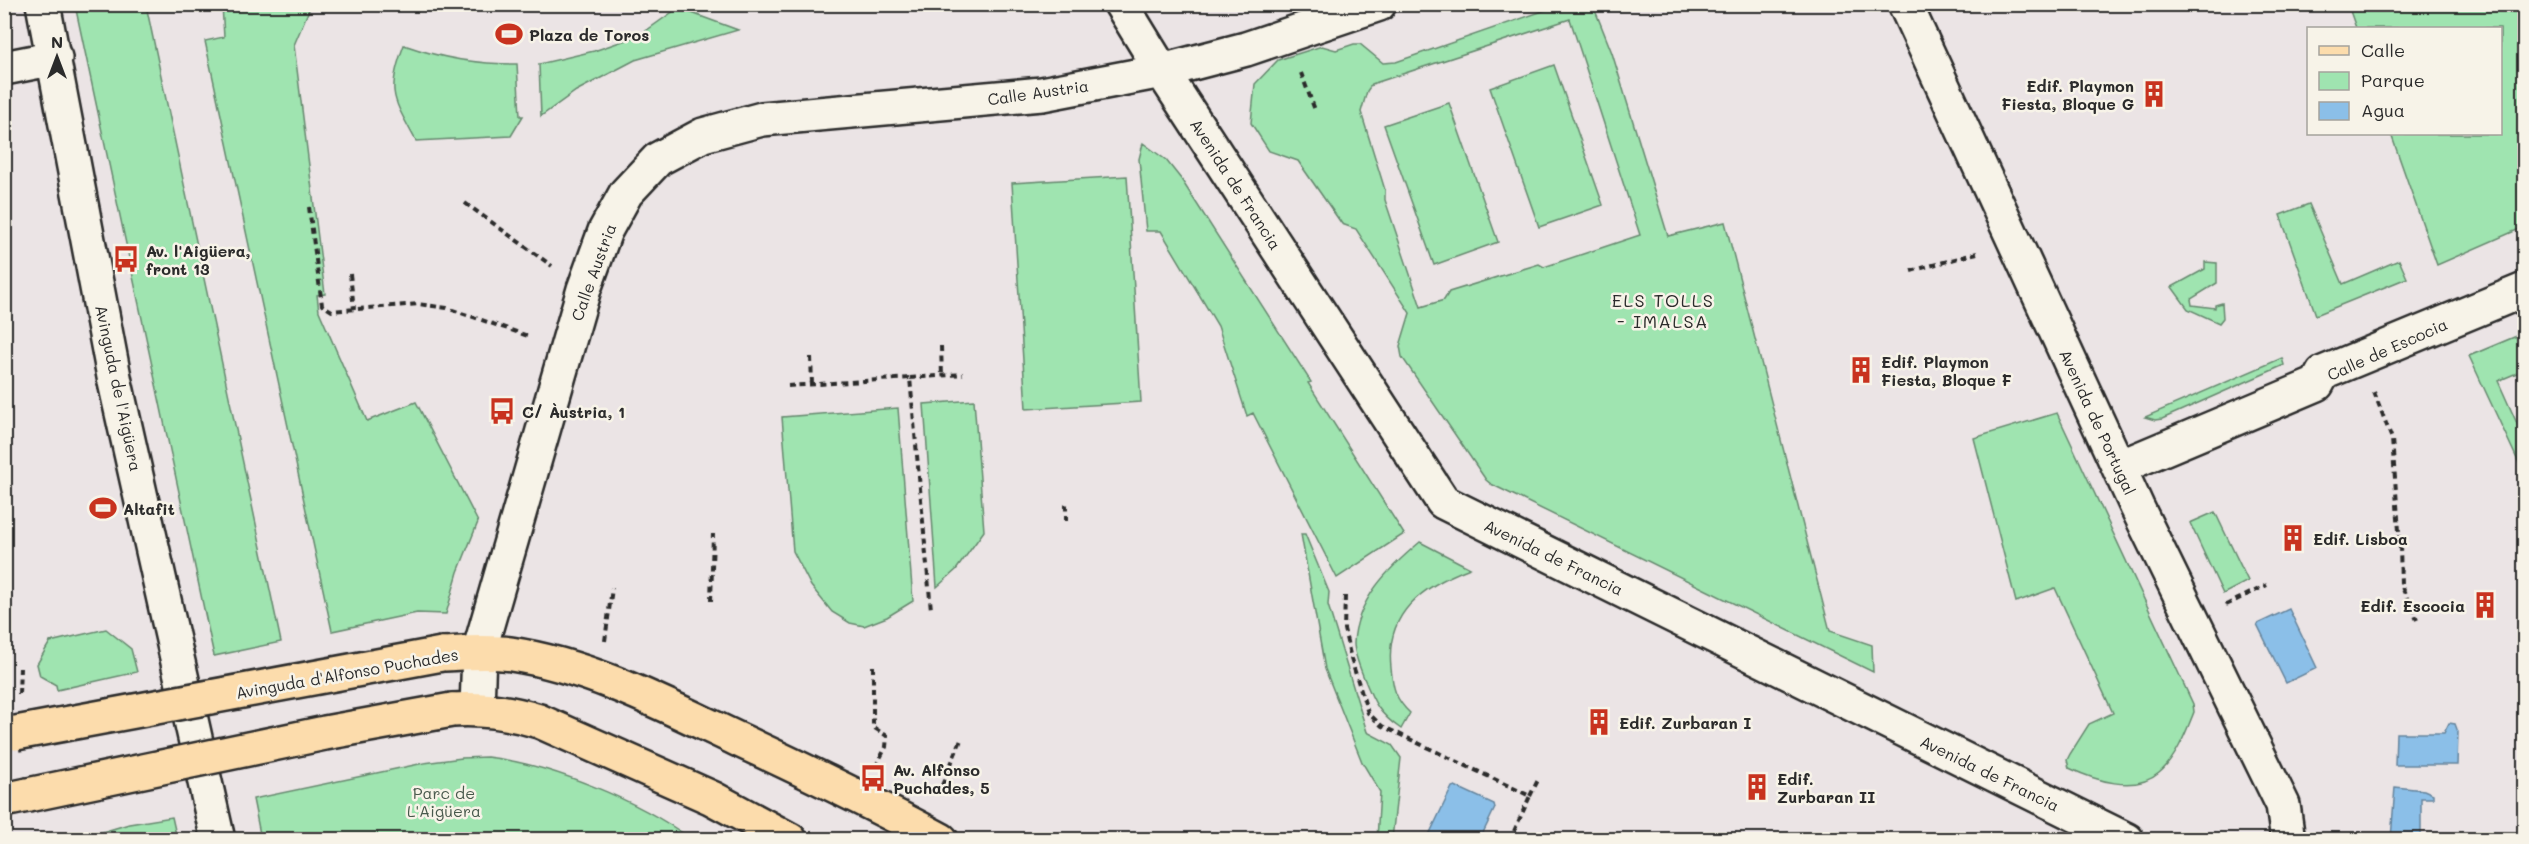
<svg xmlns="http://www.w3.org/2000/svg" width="2529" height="844" font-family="Mali,sans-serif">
<rect width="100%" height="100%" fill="#ebe4e5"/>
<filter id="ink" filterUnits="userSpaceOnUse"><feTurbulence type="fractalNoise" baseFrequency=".0167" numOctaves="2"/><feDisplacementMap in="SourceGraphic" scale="12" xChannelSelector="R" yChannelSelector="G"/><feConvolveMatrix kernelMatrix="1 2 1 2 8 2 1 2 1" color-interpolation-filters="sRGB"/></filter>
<g filter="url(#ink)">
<path fill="#9fe4b0" stroke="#65886e" stroke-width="1.5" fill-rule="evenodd" d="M1563,4L1593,5L1612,53L1668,236L1725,222L1830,631L1872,645L1873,672L1491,484L1486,480L1402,357L1400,346L1410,313L1356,229L1342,224L1298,161L1269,151L1251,123L1255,84L1278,60L1322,46L1336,50L1354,44H1360L1383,63L1396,62ZM1570,19L1640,235L1544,267L1539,264L1449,292L1444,300L1421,307L1385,200V190L1361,112L1367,91L1372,84Z
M75,5H146L281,642L214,656Z
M311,5L294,45L325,294L317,295L319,311L367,421L416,402L478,522L458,572L446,614L417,613L332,631L205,41L224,37L222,5Z
M2348,5H2524V227L2437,265L2391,134H2500V28H2356Z
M678,8L738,30L635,60L576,91L541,116L539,64L594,51L640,35Z
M404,45C444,59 476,64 517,64L520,116H523L511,136L416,141C393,98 386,93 404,45Z
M1554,65L1603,205L1539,227L1490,88Z
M1449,103L1498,242L1434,265L1384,125Z
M1143,143L1166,160L1181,179L1311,382L1308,383L1404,534L1337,578L1253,413L1247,416L1218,326L1161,231H1146L1139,159Z
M1127,176L1141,402L1026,409L1012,183Z
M2309,204L2343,284L2399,260L2407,278L2316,315L2280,215Z
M2205,262L2217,263V283L2191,299L2192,305L2215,308V305L2222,303L2223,318L2219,323L2188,309L2172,287L2205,269Z
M2524,333V370L2498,381L2524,439V474L2469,356Z
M2282,358L2284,365L2162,419L2155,420L2145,417Z
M974,400L984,531L956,570L937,587L924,404Z
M898,408L913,601L887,617L864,626L850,623L832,612L811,586L793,551L782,417Z
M2057,413L2193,704L2194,712C2186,732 2176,759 2159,773C2135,794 2094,780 2069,768L2067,760L2070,754L2089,724L2113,713L2055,588L2016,602L1974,438Z
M2215,512L2248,581L2223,594L2190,523Z
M1301,534H1305L1329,592L1328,605L1367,732L1392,745L1401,758L1392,839H1377L1380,792L1362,762L1325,669Z
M1420,542L1470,568C1423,586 1385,612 1391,668C1393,688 1395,699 1410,713L1401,729C1379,714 1374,703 1364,678C1360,668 1354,654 1354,643C1356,600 1389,568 1420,542Z
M106,629L131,649L137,672L57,690L56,685L40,676L37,664L50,642Z
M487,757C551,764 639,801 691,839H261L253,799L424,763L462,758Z
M172,817L177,839H79L129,824Z"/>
<path fill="#8bbfe8" stroke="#65849c" stroke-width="1.5" d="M2289,609L2317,668L2286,683L2257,624Z
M2449,723L2455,724L2458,732L2457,765H2395L2396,733H2444Z
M1455,786L1494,804L1495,808L1480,839H1427L1452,787Z
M2395,787L2424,790L2433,794V798H2421V839H2391Z"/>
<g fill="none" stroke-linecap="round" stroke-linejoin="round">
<defs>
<path id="minor" d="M43,4L115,382L218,840
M1121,4L1162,71L1443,502L2127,840
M1905,4L2137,507L2283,805L2288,840
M4,68L55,58
M2120,467L2317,384L2323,373L2524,290
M477,708L479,652L584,289L605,231L626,193L658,159L703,135L762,119L1042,94L1162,71L1246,49L1379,4"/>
<path id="major" d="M442,654C465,653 488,651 511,654C590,666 665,705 737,739C806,771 874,804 941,840
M452,710C483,708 510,712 539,721L712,798L790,840
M4,800L28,795"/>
</defs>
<use href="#minor" stroke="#2b2b2b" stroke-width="38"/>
<use href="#major" stroke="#2b2b2b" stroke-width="38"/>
<path stroke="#2b2b2b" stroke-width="4" stroke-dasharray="6 4.5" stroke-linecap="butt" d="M1301,73L1315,110
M465,203L552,266
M309,207L322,305L332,311L418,304L447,308L531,337
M1911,271L1977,253
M350,274L354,309
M941,346L942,376
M811,357L812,384
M910,378L963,374
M788,386L910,378L931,610
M2374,392L2392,439L2400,544L2401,585L2417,620
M1066,521V504
M1345,596L1344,629L1351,659L1368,713L1382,726L1530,796L1510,840
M711,601L713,534
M2226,605L2267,585
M605,641L612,588
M873,666V727L887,736L886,747L877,764
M19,694L20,668
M938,795L961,740
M1530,796L1538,780"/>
<use href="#minor" stroke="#f7f3e8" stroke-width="33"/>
<use href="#major" stroke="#fcdcac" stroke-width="33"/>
<defs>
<path id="major-bridge" d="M16,733L442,654
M28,795L325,733L452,710"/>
</defs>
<use href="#major-bridge" stroke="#2b2b2b" stroke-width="38" stroke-linecap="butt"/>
<use href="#major-bridge" stroke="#fcdcac" stroke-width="33"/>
</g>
</g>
<defs>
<symbol id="stadium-bare" viewBox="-9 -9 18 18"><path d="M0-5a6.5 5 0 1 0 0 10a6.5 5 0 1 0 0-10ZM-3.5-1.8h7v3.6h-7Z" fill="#c8321e" stroke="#f7f3e8" stroke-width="2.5" paint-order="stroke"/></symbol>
<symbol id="building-bare" viewBox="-9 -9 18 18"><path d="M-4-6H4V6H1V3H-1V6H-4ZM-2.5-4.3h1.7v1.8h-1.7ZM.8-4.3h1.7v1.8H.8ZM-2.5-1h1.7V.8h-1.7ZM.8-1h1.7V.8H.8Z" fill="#c8321e" stroke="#f7f3e8" stroke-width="2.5" paint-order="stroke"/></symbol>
<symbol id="bus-bare" viewBox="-9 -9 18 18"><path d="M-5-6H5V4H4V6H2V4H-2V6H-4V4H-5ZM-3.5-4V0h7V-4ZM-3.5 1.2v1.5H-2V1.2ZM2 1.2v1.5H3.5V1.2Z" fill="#c8321e" stroke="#f7f3e8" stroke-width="2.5" paint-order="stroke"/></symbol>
</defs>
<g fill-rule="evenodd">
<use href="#stadium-bare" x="490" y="15" width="38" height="38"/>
<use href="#building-bare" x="2135" y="75" width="38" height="38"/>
<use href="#bus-bare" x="107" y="240" width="38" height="38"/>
<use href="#building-bare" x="1842" y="351" width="38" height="38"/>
<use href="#bus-bare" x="483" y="392" width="38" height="38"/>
<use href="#stadium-bare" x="84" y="489" width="38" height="38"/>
<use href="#building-bare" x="2274" y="519" width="38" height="38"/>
<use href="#building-bare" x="2466" y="586" width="38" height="38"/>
<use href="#building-bare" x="1580" y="703" width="38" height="38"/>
<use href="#bus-bare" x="854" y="759" width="38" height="38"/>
<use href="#building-bare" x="1738" y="768" width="38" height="38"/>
</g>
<g text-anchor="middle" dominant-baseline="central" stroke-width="5" stroke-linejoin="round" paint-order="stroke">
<g font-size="16" font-weight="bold" fill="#2b2b2b" stroke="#f7f3e8" text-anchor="start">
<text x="529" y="34">Plaza de Toros</text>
<text x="2134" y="85" text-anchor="end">Edif. Playmon<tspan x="2134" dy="18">Fiesta, Bloque G</tspan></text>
<text x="146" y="250">Av. l'Aigüera,<tspan x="146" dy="18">front 13</tspan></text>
<text x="1881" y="361">Edif. Playmon<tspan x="1881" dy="18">Fiesta, Bloque F</tspan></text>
<text x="522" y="411">C/ Àustria, 1</text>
<text x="123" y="508">Altafit</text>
<text x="2313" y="538">Edif. Lisboa</text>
<text x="2465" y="605" text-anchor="end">Edif. Escocia</text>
<text x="1619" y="722">Edif. Zurbaran I</text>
<text x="893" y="769">Av. Alfonso<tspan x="893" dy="18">Puchades, 5</tspan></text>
<text x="1777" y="778">Edif.<tspan x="1777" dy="18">Zurbaran II</tspan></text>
</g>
<g font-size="16" fill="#2b2b2b" stroke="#f7f3e8">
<text transform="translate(1038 92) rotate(-8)">Calle Austria</text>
<text transform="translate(1236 184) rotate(57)">Avenida de Francia</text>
<text transform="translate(593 272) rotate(-70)">Calle Austria</text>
<text transform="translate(2387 349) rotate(-24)">Calle de Escocia</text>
<text transform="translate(119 388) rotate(78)">Avinguda de l'Aigüera</text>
<text transform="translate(2098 422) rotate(65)">Avenida de Portugal</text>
<text transform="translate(1554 557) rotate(26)">Avenida de Francia</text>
<text transform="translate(347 673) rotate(-10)">Avinguda d'Alfonso Puchades</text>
<text transform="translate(1990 773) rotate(26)">Avenida de Francia</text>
</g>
<g font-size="16" fill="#48594c" stroke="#f7f3e8">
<text x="444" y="792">Parc de<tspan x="444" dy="18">L'Aigüera</tspan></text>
</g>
<g font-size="18" letter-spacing="1.5" fill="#2b2b2b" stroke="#f7f3e8">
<text x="1663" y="300">ELS TOLLS<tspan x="1663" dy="21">- IMALSA</tspan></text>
</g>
</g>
<rect width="2529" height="844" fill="none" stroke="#f7f3e8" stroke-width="24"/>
<rect x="12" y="12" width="2505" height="820" fill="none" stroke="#2b2b2b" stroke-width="2" filter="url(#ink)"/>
<rect x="2307" y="27" width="195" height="108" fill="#f7f3e8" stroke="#a5a39c" stroke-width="1.5"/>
<rect x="2319" y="46" width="30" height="9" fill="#fcdcac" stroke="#a5a39c" stroke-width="1.5"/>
<text x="2361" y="57" font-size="18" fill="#2b2b2b">Calle</text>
<rect x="2319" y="72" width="30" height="18" fill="#9fe4b0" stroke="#a5a39c" stroke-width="1.5"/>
<text x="2361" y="87" font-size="18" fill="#2b2b2b">Parque</text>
<rect x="2319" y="102" width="30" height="18" fill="#8bbfe8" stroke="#a5a39c" stroke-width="1.5"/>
<text x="2361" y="117" font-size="18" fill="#2b2b2b">Agua</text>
<g transform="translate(57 57)" stroke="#f7f3e8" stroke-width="4.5" paint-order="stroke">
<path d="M0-4.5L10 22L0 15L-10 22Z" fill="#2b2b2b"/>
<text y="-9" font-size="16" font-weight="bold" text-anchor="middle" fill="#2b2b2b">N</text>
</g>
</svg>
